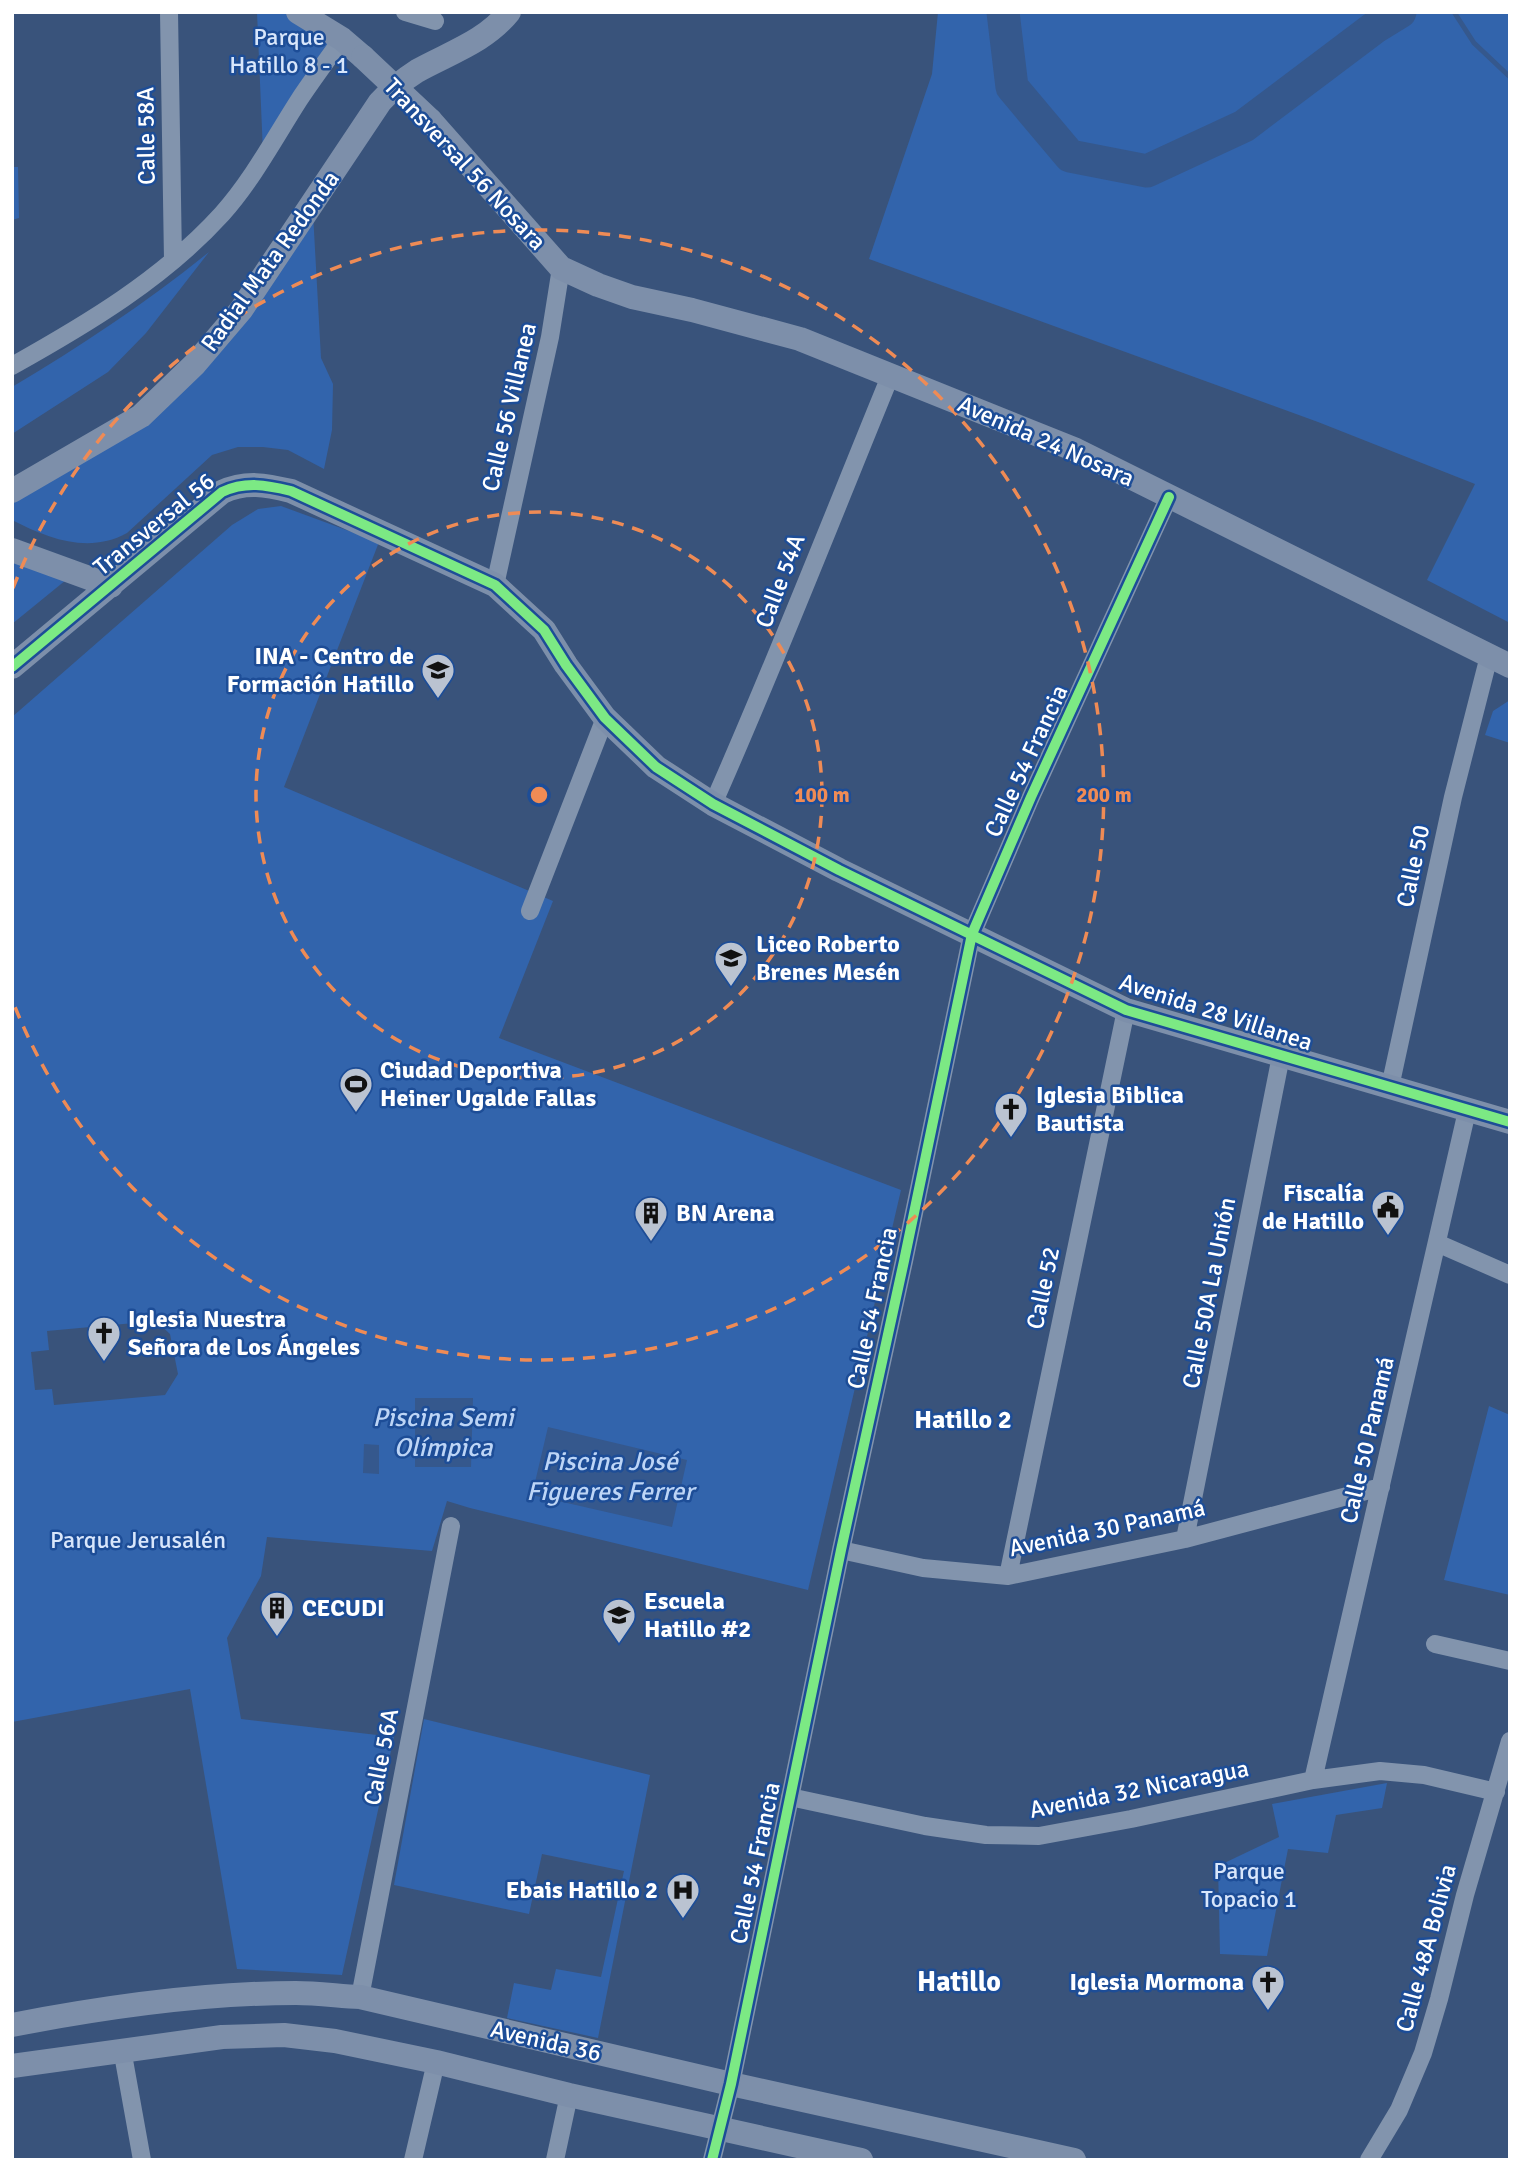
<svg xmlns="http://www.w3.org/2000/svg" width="1522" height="2172" font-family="Signika,sans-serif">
<rect width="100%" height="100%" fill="#39537b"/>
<path fill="#3264ac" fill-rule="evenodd" d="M257,12H283L332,39L263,153Z
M938,12H1510V623L1427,580L1475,484L1318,422L869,259L932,74Z
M12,167H18L19,218L12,220Z
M313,213L321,358L333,384L332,430L324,469L288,450L263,447H238L212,455L127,533C89,554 49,539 12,520V490L152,408Z
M209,252L146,333L108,372L12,434V387C81,346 146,303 209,252Z
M281,506L379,542L284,787L553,901L499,1038L901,1190L808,1590L470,1508L447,1501L432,1551L267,1537L261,1576L227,1638L241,1719L394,1737L342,1975L237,1969L190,1689L12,1722V717L232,525L258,509ZM156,1321L170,1334L178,1374L165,1395L54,1405L52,1389L35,1390L31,1352L49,1350L47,1331Z
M12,551L66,580L12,624Z
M1510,700V743L1485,735L1493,711Z
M1489,1406L1510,1415V1595L1444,1580Z
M424,1719L650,1775L598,2038L507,2018L514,1983L551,1990L556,1969L601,1977L624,1871L542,1854L529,1914L394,1885Z
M1387,1783L1382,1808L1336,1815L1328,1853L1288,1849L1267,1956L1220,1954L1218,1866L1279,1837L1272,1804Z"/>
<path fill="#35588d" d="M415,1398H473L471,1467H415Z
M548,1427L687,1460L672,1527L532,1495Z
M364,1444L379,1445V1474L363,1473Z"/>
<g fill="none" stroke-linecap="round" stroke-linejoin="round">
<path stroke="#35588d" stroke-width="5" d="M1454,12L1474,43L1510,77"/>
<path stroke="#35588d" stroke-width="33" d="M1003,12L1012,87L1070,156L1147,171L1244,126L1374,28L1400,12"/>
<path stroke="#8294ad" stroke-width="18" d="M169,12L173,260
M405,12L435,21
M12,366C87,324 163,279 222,214C253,179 274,139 299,100C313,79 328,59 342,39
M495,585L550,337L561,268
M713,804C776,662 832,518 891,374
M530,911L605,718
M1390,1087L1453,797L1489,656
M1437,1243L1510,1275
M1185,1539L1281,1056
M841,1550L923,1568L1008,1576L1185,1539L1381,1487
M1008,1576L1126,1010
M1435,1644L1510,1661
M1313,1780L1467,1111
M790,1797L925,1826L986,1835L1039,1836L1131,1819L1313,1780L1380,1771L1424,1775L1496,1792
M360,1997L451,1526
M122,2049L142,2160
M413,2160L436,2062
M555,2160L569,2095
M712,2160L731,2084L841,1550L904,1261L972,934L1031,797L1169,497
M1369,2160L1399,2110L1423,2053L1439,1999L1465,1895L1510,1741"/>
<path stroke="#7d8faa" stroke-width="24" d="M298,12L342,39L363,57
M430,120L561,268L598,285L632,297L692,310L800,339L1076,450L1510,666
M12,491L141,416L195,364L241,310L380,102C391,90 403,80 417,71C449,53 485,42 509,12
M12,550L111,586
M12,667L222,492C246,481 266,485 291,491L495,585L544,630L566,665L605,718L656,767L713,804L839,870L1126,1010L1510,1122
M12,2025C105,2007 202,1993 296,1993C317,1993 339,1996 360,1997L731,2084L1074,2160
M12,2066L222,2037L284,2035L335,2041L436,2062L569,2095L861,2160"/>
<path stroke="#7d8faa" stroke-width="24" d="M363,57L430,120"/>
<defs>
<path id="cycleway" d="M12,667L222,492C246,481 266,485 291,491L495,585L544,630L566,665L605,718L656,767L713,804L839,870L1126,1010L1510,1122
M712,2160L731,2084L841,1550L904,1261L972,934L1031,797L1169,497"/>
</defs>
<use href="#cycleway" stroke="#1d4d97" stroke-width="15"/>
<use href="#cycleway" stroke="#7ce984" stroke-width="10"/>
</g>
<g fill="none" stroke="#ef8b55" stroke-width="3.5" stroke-dasharray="12 9">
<circle cx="539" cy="795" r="283"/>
<path d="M13 588A565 565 0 1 1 13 1002"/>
</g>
<defs>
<symbol id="university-pin" viewBox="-11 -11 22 30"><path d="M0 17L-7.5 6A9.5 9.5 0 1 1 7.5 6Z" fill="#bac3d1" stroke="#1d4d97"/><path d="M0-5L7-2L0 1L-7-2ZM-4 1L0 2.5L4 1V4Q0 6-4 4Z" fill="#111"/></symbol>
<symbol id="school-pin" viewBox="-11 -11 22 30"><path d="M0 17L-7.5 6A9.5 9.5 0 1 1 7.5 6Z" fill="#bac3d1" stroke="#1d4d97"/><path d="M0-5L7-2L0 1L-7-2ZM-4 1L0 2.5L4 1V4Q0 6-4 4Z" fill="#111"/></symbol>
<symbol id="stadium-pin" viewBox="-11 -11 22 30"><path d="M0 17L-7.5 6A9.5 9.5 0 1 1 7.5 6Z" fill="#bac3d1" stroke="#1d4d97"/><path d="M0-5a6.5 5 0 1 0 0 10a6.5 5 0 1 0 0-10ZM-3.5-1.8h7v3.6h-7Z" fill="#111"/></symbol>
<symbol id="church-pin" viewBox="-11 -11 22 30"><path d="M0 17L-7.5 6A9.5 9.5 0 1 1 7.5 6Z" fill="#bac3d1" stroke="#1d4d97"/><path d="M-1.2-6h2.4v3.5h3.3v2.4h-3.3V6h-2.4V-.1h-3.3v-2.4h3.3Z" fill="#111"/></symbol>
<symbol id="civic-pin" viewBox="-11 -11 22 30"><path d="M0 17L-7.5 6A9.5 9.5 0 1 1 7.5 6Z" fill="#bac3d1" stroke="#1d4d97"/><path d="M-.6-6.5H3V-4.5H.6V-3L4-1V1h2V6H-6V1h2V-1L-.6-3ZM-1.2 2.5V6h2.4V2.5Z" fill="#111"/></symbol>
<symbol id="building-pin" viewBox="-11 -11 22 30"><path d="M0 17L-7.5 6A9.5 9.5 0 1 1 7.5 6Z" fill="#bac3d1" stroke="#1d4d97"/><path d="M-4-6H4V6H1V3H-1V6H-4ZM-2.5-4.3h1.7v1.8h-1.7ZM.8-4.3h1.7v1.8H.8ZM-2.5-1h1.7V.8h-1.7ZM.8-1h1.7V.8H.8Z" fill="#111"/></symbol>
<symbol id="hospital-pin" viewBox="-11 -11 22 30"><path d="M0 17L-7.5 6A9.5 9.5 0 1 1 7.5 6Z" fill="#bac3d1" stroke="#1d4d97"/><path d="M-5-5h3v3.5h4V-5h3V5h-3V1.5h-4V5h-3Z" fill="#111"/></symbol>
</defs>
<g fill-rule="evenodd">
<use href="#university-pin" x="419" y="651" width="38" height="52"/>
<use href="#school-pin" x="712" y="939" width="38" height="52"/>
<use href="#stadium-pin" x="337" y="1065" width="38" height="52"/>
<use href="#church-pin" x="992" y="1090" width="38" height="52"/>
<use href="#civic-pin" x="1369" y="1188" width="38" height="52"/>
<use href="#building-pin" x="632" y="1194" width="38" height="52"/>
<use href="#church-pin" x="85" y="1314" width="38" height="52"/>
<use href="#building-pin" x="258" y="1589" width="38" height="52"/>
<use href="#school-pin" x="600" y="1596" width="38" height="52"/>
<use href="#hospital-pin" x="664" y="1871" width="38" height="52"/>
<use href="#church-pin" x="1249" y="1963" width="38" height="52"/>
</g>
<g text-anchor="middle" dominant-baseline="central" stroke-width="5" stroke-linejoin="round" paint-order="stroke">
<g font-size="24" fill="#d8e6fb" stroke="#1d4d97">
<text x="289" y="37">Parque<tspan x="289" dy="28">Hatillo 8 - 1</tspan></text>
<text x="138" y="1540">Parque Jerusalén</text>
<text x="1249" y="1871">Parque<tspan x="1249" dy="28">Topacio 1</tspan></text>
</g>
<g font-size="24" fill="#fff" stroke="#1d4d97">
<text transform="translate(146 136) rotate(-91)">Calle 58A</text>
<text transform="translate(465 164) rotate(47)">Transversal 56 Nosara</text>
<text transform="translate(270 261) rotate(-54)">Radial Mata Redonda</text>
<text transform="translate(509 407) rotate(-77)">Calle 56 Villanea</text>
<text transform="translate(1046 441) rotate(24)">Avenida 24 Nosara</text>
<text transform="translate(154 524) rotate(-39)">Transversal 56</text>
<text transform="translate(780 581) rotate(-69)">Calle 54A</text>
<text transform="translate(1026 761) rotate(-65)">Calle 54 Francia</text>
<text transform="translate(1413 866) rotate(-78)">Calle 50</text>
<text transform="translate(1216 1012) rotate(18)">Avenida 28 Villanea</text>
<text transform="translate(1043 1288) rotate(-78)">Calle 52</text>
<text transform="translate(1209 1293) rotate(-79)">Calle 50A La Unión</text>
<text transform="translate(872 1308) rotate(-78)">Calle 54 Francia</text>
<text transform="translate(1367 1440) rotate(-77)">Calle 50 Panamá</text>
<text transform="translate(1107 1528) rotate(-12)">Avenida 30 Panamá</text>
<text transform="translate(381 1757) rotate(-79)">Calle 56A</text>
<text transform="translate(1139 1789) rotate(-11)">Avenida 32 Nicaragua</text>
<text transform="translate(755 1863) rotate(-78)">Calle 54 Francia</text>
<text transform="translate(1426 1948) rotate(-75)">Calle 48A Bolivia</text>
<text transform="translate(546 2041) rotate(13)">Avenida 36</text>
</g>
<g font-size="24" font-weight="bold" fill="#fff" stroke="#1d4d97" text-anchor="start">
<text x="414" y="656" text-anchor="end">INA - Centro de<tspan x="414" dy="28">Formación Hatillo</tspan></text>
<text x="756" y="944">Liceo Roberto<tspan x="756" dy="28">Brenes Mesén</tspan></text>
<text x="380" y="1070">Ciudad Deportiva<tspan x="380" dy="28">Heiner Ugalde Fallas</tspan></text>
<text x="1036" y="1095">Iglesia Biblica<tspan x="1036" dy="28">Bautista</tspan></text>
<text x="1364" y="1193" text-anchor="end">Fiscalía<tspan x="1364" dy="28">de Hatillo</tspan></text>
<text x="676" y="1213">BN Arena</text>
<text x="128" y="1319">Iglesia Nuestra<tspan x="128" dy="28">Señora de Los Ángeles</tspan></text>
<text x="644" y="1601">Escuela<tspan x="644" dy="28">Hatillo #2</tspan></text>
<text x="302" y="1608">CECUDI</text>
<text x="658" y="1890" text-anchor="end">Ebais Hatillo 2</text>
<text x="1244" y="1982" text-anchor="end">Iglesia Mormona</text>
</g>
<g font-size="26" font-style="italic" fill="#bdd5f6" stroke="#1d4d97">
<text x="443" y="1418">Piscina Semi<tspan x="443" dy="30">Olímpica</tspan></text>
<text x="610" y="1462">Piscina José<tspan x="610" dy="30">Figueres Ferrer</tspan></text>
</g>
<g font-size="26" font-weight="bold" fill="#fff" stroke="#1d4d97">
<text x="963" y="1420">Hatillo 2</text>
</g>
<g font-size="28" font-weight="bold" fill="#fff" stroke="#1d4d97">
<text x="959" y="1982">Hatillo</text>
</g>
</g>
<circle cx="539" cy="795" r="10" fill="#ef8b55" stroke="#1d4d97" stroke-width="3.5"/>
<g font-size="21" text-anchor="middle" font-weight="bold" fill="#ef8b55" stroke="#1d4d97" stroke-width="5" stroke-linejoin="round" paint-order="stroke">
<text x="822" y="802">100 m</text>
<text x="1104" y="802">200 m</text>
</g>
<rect width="1522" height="2172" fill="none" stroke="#ffffff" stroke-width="28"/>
</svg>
